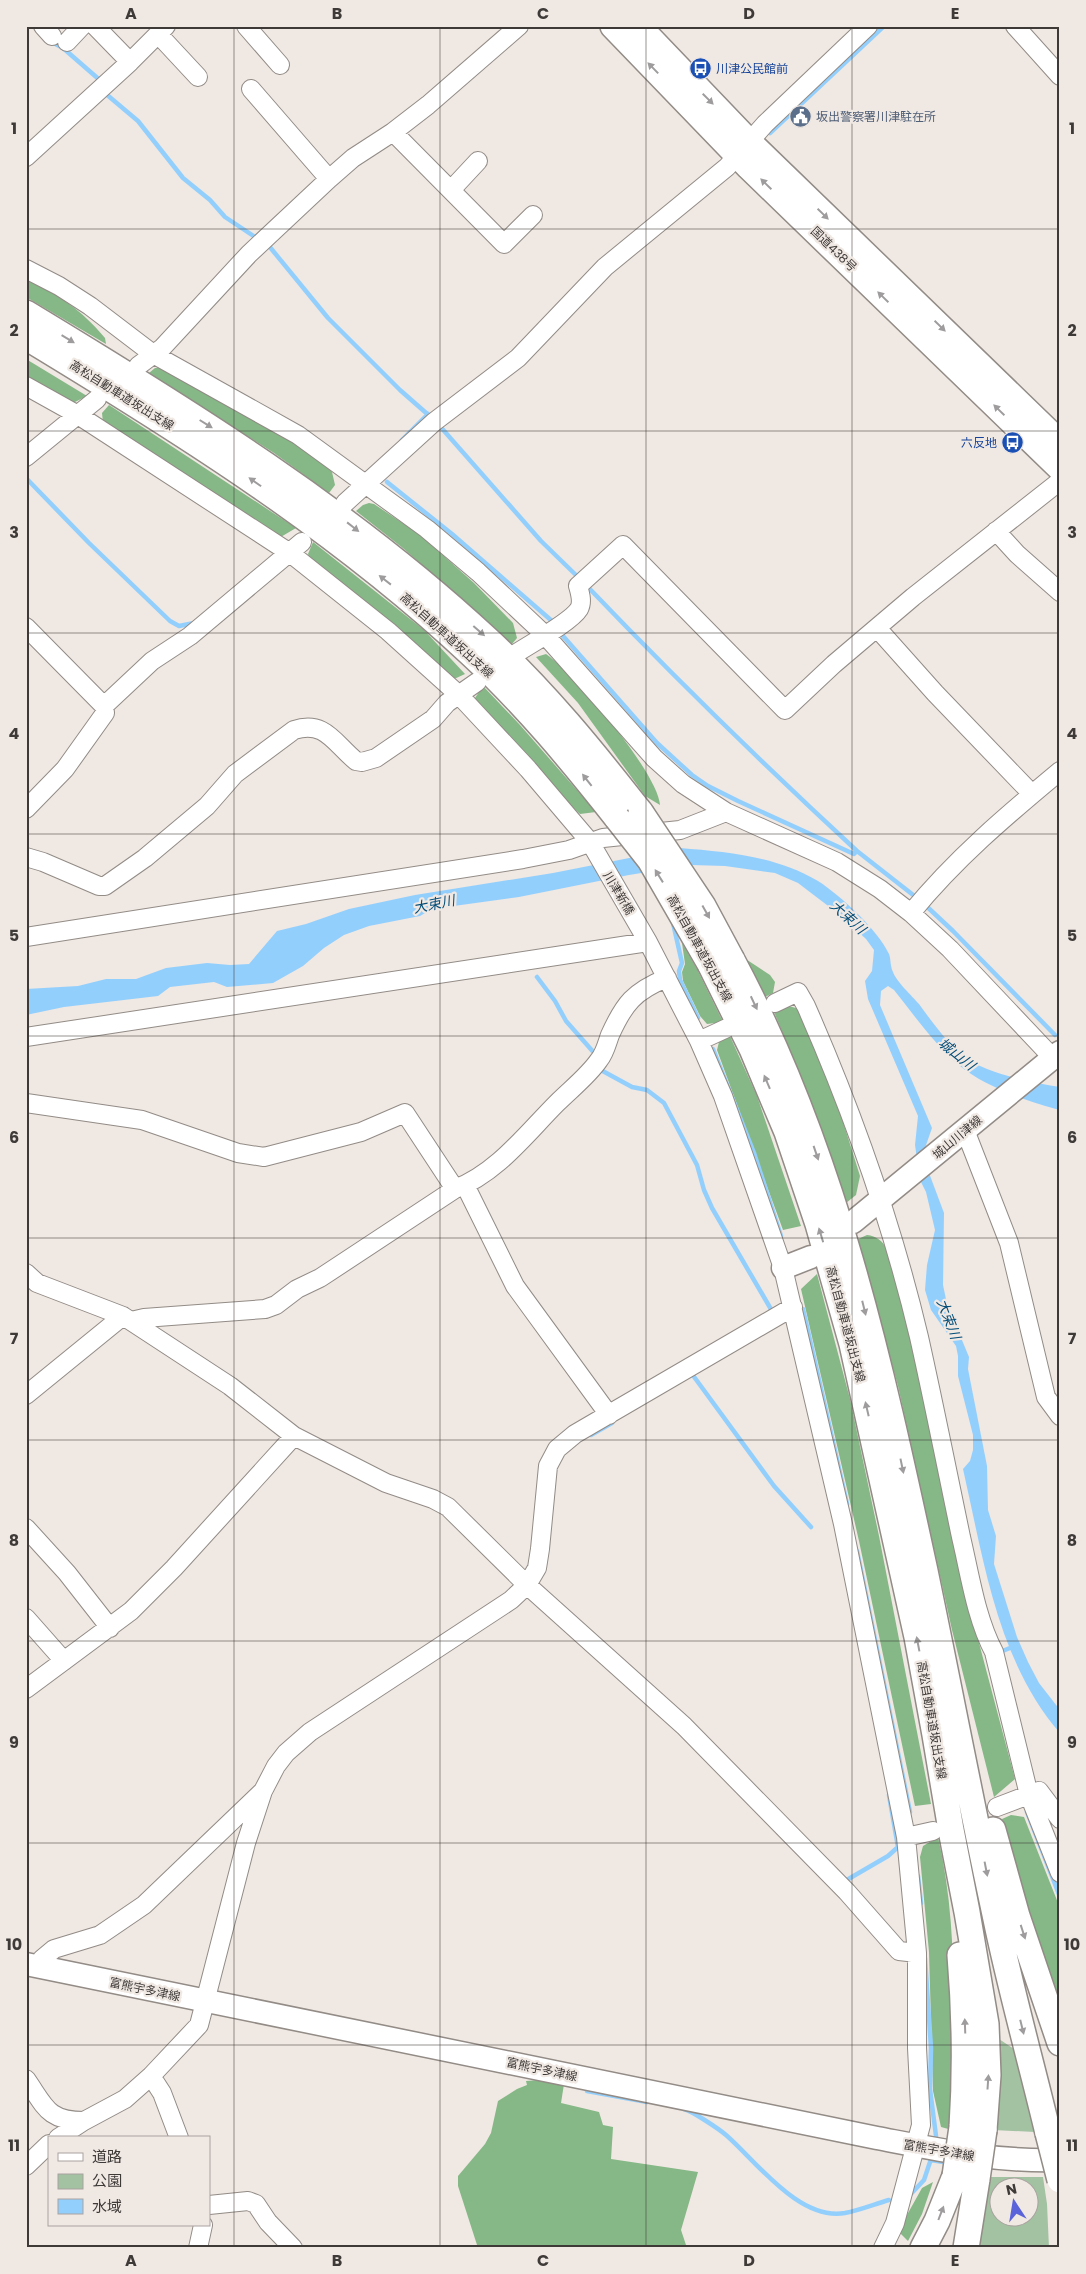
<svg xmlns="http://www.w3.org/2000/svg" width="1086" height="2274" font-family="Poppins,'Noto Sans JP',sans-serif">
<rect width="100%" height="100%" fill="#f0e8e3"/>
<path fill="#a2c2a2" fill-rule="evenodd" d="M996,2037L1014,2049L1035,2132L993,2130Z
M988,2177H1043L1047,2204L1049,2248H975ZM998,2186H1028V2216H998Z"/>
<path fill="#85b886" d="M26,278C59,296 81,309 105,338L106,344L26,297Z
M26,359L87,396L71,404L26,379Z
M155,368H162L244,411L313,455L332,472L335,485L329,493L274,453L149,373Z
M109,405L296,528L279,538L103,423L102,413Z
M369,503L374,504L419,534L474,583L513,623L517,638L512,644L404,549L356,511L363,505Z
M313,542L424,630L465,674L452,680L311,561L308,554Z
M546,654C574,673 658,773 660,805L645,796L578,703L536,657Z
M483,686L520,725L596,812L580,814L571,806L475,702V698Z
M682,943L697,969L723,1022L707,1024L700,1016L683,981L682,972L685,964Z
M738,954L770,975L775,982L773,993L761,999Z
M789,1006L799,1009L840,1112L860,1176L856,1195L846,1203L803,1081L774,1012Z
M729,1034L757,1096L801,1226L783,1230L717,1050L719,1042Z
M867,1235C889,1237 891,1262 898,1280L974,1624L1015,1779L994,1797L952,1630L898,1386L858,1239Z
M817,1274L850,1399L879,1536L931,1804L915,1806L859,1541L801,1289Z
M1011,1815L1024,1817L1060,1908V2015L1022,1897L1002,1819Z
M938,1837C960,1932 953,2033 952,2130L941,2127L933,2091L929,1952L920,1857L923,1846Z
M539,2080L564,2084L561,2103L599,2112L603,2125L613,2127L611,2159L698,2172L681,2230L687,2248H478L458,2186V2176L485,2144L491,2133L498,2101L517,2089L527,2085L526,2081Z
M933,2182L922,2214L908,2241L898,2231L922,2188Z"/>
<path fill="#93cffd" d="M680,848C728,852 775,856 818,881C840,895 878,930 889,954C891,959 890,966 893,972C896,981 912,996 919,1004C932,1022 946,1041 963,1056C984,1073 1033,1083 1060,1087V1110C1029,1102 983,1086 959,1065C934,1044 914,1015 894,990L888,986L881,991L880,1005L932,1128L925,1148L929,1173L944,1213L943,1285L947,1304L969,1357L968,1369L987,1466L988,1510L996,1536L994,1564L1017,1637L1028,1662L1039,1683L1060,1710V1733C997,1660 984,1561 963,1469L970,1461L973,1450V1435L958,1376V1356L956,1346L931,1310L925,1290L927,1265L935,1230L926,1192L920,1180L915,1145L918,1116L868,999L865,981L872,971L874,950L866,939L840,915L798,883L775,873L725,866L691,865L629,875L519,897L432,909L420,916L369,926L344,935L324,948L303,966L273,983L227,987L214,982L170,987L158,996L64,1007L26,1015V989L78,986L106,979H136L166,968L207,963L230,965L249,964L277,931L306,924L349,909L415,895L553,873Z"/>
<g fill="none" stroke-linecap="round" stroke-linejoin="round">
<path stroke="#93cffd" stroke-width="4.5" d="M50,41L63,48L102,82
M106,94L138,121L183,178L210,200L225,217L258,239
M770,133L884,26
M269,246L328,318L400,390L433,419
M438,424L541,541L580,579
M402,440L428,414
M26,478L89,543L170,621L179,626L194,623
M387,482L452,534L552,621H555
M585,584C673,676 764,765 857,851
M562,629L563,636L657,743L692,775L708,786L738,801L854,854L857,851L917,898
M923,903L953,931L1055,1035
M673,923L682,963L679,971L680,980L698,1018
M537,977L555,1001L566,1021L596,1055
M713,1049L754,1153L781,1236
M599,1069L632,1087L647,1090L664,1103L697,1165L704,1190L712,1208L772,1311
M803,1309L847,1504
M692,1374L774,1486L811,1527
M591,1435L612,1423
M857,1551L910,1812
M1000,1652L1015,1646
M1027,1812L1060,1897
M918,1876L921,1903
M845,1881L888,1856L898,1847L889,1795
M925,1958L931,2048L930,2089L936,2136
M587,2091L647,2102
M684,2109C692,2111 719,2129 726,2135C757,2162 799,2221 845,2213C860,2210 875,2204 889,2200
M931,2160L949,2163
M909,2196L924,2180L931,2159"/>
<defs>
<path id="minor" d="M43,26L52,36
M95,26L130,62
M246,26L280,65
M1015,26L1060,76
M158,34L198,77
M67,42L82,26
M251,89L329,179
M393,132L504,244L533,215
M26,157L130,62L166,26
M451,190L478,161
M26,269L59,286L90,306L153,354L298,435L427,529L478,572L545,635L654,758L683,784L726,812L837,862L880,889L911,913L950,949L1053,1058
M138,366L162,348L249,254L329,179L353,158L393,132L428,105L519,26
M26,386L78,415L290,553L388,631L459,695L528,769L590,842L648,942L699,1041L723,1096L783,1268L843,1524L906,1837L917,1953V2048L921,2125L895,2223L883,2248
M26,457L97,399
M345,503L434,422L518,358L605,267L727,167L765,124L868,26
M996,531L1017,554L1060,592
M26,627L104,706
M877,628L935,693L1032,794
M515,654C530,644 571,622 579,609C583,602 580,593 578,586L623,545L785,710L834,664L913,597L1060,481
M26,809L65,769L105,713L104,706L152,661L190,636L302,542
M26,857L43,862L99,886H105L145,858L207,806L235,774L294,730C325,720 334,743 356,761L362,762L376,758L433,719L447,703L477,682
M911,913C955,859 1007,815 1060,771
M26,937L523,859L569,850L603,838L680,830L726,812
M775,1003L798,992L806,1006C853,1113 892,1223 919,1337C934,1404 947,1470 961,1537C970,1575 976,1618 994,1652L1029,1795L1060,1873
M26,1037L648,942
M699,1041L727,1028
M26,1103L142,1120L238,1153L264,1157L361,1132L405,1113L455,1189
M965,1130L1009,1243L1046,1397L1060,1416
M465,1185L515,1286L609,1415
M26,1273L37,1283L123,1316L230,1386L294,1436L386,1483L433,1499L448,1507L527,1585L684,1726L847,1892L899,1951L917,1953
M131,1321L144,1318L265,1309L276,1305L297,1289L320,1278L455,1189C497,1173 526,1134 557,1103C571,1089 588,1076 599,1060C605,1053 607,1043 610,1035C624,1004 634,991 667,978
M26,1395L123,1316
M26,1528L67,1573L110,1628
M26,1618L64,1661
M26,1689L131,1611L174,1568L294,1436
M997,1807L1039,1791L1060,1819
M906,1837L933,1831
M39,1968L42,1959L54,1949L100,1935L144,1905L263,1791
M151,2076L162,2093L179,2138
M26,2079C45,2106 47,2121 84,2121
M58,2138L84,2121L125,2099L151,2076L199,2025L246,1843L263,1791L276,1766L286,1753L310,1732L511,1600L527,1585L537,1568L540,1549L548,1466L557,1449L575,1434L793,1307
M26,2166L49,2144
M209,2205L248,2201L256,2204L268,2222L293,2248
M198,2248L203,2225"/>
<path id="major" d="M853,1222L1060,1052
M783,1268L811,1257
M26,1964L877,2138C940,2150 995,2162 1060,2160"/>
<path id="highway" d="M613,26L749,167L1060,468
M638,26L749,142L1060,443
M26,313C188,411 348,510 487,639C544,691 594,753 641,813
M26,337C183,432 336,528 471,654C525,704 572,761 617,818
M732,960C834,1150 880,1362 925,1571C949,1687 971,1803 996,1919C1011,1991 1031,2062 1048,2133
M710,964L752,1049L787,1132L818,1224L852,1344L917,1637L935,1735L951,1830L967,1912L986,2024L988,2075L984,2130
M993,1830L1017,1916L1060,2043
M960,1955C965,2015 966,2067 962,2127
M923,2248L937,2221L955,2176
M966,2248L977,2179"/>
</defs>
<use href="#minor" stroke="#928b86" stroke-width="20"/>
<use href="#major" stroke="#928b86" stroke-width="25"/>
<use href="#highway" stroke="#928b86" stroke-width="28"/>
<use href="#minor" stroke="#fff" stroke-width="18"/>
<use href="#major" stroke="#fff" stroke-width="22"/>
<use href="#highway" stroke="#fff" stroke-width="25"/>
<defs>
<path id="highway-bridge" d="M641,813L703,906L732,960
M617,818L650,860L710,964
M1048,2133L1060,2180
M955,2176L962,2127
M977,2179L984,2130"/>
</defs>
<use href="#highway-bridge" stroke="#928b86" stroke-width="28" stroke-linecap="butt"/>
<use href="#highway-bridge" stroke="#fff" stroke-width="25"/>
</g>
<defs><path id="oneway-solid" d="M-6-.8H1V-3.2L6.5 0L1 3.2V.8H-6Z" transform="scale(1.25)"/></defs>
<g fill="#9e9c9c">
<use href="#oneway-solid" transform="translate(653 68) rotate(-134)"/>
<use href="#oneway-solid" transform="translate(708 99) rotate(45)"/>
<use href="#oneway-solid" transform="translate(766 184) rotate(-136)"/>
<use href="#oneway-solid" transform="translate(823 214) rotate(44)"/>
<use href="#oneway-solid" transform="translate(883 297) rotate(-136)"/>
<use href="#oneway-solid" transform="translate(940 326) rotate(44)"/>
<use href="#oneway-solid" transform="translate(68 339) rotate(31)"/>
<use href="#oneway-solid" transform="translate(999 410) rotate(-136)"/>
<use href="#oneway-solid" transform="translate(206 424) rotate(32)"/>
<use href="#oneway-solid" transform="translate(255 482) rotate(-145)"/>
<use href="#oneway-solid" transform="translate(353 527) rotate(38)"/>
<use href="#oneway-solid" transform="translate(385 580) rotate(-142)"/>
<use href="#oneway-solid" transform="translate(479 631) rotate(41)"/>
<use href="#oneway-solid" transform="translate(587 780) rotate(-128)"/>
<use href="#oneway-solid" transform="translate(659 876) rotate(-122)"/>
<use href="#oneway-solid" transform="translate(706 912) rotate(61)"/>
<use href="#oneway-solid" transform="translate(754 1003) rotate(65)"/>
<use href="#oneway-solid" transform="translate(767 1082) rotate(-113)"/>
<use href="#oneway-solid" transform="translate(816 1153) rotate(71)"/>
<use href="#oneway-solid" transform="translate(821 1235) rotate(-107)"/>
<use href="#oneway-solid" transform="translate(864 1308) rotate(76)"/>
<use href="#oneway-solid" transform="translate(867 1409) rotate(-103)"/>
<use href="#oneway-solid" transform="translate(902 1466) rotate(78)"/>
<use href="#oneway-solid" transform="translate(918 1644) rotate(-101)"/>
<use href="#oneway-solid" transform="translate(986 1869) rotate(79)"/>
<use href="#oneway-solid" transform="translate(1023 1932) rotate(72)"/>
<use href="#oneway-solid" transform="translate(965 2026) rotate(-92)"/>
<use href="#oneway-solid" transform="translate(1022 2027) rotate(76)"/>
<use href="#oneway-solid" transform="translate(988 2082) rotate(-86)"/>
<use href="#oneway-solid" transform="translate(941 2213) rotate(-69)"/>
</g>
<path fill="none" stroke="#3e3a38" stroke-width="1" stroke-opacity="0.55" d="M234,26V2248M440,26V2248M646,26V2248M852,26V2248M26,229H1060M26,431H1060M26,633H1060M26,834H1060M26,1036H1060M26,1238H1060M26,1440H1060M26,1641H1060M26,1843H1060M26,2045H1060"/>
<defs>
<symbol id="bus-disc" viewBox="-11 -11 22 22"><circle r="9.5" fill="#1a4fb4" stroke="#f0e8e3"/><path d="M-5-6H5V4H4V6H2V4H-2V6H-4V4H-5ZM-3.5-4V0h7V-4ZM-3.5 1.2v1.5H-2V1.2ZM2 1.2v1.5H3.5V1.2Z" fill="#fff"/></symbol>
<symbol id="civic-disc" viewBox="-11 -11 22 22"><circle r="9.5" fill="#5c6f8a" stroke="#f0e8e3"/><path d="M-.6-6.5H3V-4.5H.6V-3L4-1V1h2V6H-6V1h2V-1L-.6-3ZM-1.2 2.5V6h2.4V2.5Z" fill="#fff"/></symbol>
</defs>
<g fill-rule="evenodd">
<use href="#bus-disc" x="688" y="56" width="25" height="25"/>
<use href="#civic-disc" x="788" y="104" width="25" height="25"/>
<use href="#bus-disc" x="1000" y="430" width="25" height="25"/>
</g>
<g text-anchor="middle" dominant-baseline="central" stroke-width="4.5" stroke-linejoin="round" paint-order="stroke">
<g font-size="12" fill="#164399" stroke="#f0e8e3" text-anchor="start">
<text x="716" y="68">川津公民館前</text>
<text x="997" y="442" text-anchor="end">六反地</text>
</g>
<g font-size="12" fill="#4e5e75" stroke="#f0e8e3" text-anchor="start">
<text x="816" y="116">坂出警察署川津駐在所</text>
</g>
<g font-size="12" fill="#3e3a38" stroke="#f0e8e3">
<text transform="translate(834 249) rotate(44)">国道438号</text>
<text transform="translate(122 395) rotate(32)">高松自動車道坂出支線</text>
<text transform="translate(447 635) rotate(42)">高松自動車道坂出支線</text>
<text transform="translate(619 893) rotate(59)">川津新橋</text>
<text transform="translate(700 948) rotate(61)">高松自動車道坂出支線</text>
<text transform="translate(957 1137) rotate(-40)">城山川津線</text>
<text transform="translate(846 1324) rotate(75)">高松自動車道坂出支線</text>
<text transform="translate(932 1720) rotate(80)">高松自動車道坂出支線</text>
<text transform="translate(145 1989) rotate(12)">富熊宇多津線</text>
<text transform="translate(542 2069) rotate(12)">富熊宇多津線</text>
<text transform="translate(939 2150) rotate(10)">富熊宇多津線</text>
</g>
<g font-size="14" font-style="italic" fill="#044e79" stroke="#f0e8e3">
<text transform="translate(434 904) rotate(-11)">大束川</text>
<text transform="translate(848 917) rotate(42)">大束川</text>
<text transform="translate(957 1054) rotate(39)">城山川</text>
<text transform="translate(949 1319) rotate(69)">大束川</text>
</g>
</g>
<rect width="1086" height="2274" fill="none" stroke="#f0e8e3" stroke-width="55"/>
<rect x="48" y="2136" width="162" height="90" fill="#f0e8e3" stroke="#a9a29f"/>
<rect x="58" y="2153" width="25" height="8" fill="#ffffff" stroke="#a9a29f"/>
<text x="92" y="2162" font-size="15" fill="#3e3a38">道路</text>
<rect x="58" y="2174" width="25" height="15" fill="#a2c2a2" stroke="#a9a29f"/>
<text x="92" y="2186" font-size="15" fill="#3e3a38">公園</text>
<rect x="58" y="2199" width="25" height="15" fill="#93cffd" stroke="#a9a29f"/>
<text x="92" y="2212" font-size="15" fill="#3e3a38">水域</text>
<g transform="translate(1014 2202) rotate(348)"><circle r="24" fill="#f0e8e3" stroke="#a9a29f"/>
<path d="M0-4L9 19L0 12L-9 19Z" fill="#5a63da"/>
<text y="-8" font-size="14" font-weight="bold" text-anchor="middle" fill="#3e3a38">N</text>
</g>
<rect x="28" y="28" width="1030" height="2218" fill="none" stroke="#3e3a38" stroke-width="2"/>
<g font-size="16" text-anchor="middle" font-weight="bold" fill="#3e3a38">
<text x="131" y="19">A</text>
<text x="337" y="19">B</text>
<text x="543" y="19">C</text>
<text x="749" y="19">D</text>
<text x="955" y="19">E</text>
<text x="14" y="134">1</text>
<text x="1072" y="134">1</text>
<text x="14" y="336">2</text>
<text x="1072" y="336">2</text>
<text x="14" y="538">3</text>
<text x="1072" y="538">3</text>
<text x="14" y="739">4</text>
<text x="1072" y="739">4</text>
<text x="14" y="941">5</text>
<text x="1072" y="941">5</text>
<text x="14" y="1143">6</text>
<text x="1072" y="1143">6</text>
<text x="14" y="1344">7</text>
<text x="1072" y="1344">7</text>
<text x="14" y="1546">8</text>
<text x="1072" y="1546">8</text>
<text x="14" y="1748">9</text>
<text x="1072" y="1748">9</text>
<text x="14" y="1950">10</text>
<text x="1072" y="1950">10</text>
<text x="14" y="2151">11</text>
<text x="1072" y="2151">11</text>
<text x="131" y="2266">A</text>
<text x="337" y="2266">B</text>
<text x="543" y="2266">C</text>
<text x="749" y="2266">D</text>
<text x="955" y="2266">E</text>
</g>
</svg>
